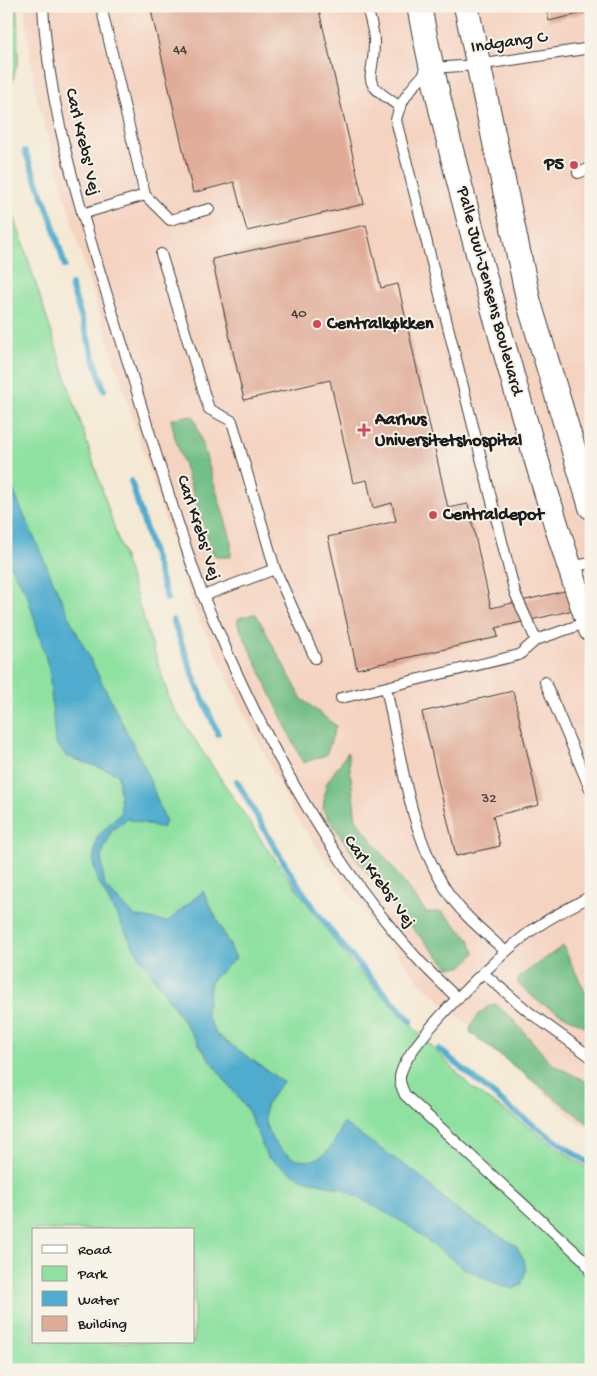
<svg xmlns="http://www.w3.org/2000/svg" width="597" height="1376" font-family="'Gochi Hand',sans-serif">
<rect width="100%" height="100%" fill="#f7f3e8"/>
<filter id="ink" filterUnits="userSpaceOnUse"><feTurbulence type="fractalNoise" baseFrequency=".02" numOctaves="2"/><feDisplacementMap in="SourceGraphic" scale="10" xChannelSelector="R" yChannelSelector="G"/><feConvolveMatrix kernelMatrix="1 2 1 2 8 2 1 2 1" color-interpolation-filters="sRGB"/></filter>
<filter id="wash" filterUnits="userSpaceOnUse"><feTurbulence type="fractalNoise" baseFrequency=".0096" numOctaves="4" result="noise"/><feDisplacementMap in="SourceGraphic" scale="20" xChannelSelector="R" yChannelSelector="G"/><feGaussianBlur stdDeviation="1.12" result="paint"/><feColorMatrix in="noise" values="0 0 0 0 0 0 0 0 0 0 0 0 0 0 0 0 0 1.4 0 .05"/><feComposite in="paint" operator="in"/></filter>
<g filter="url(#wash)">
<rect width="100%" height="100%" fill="#f4e9d4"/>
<path fill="#f5d3c1" d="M24,6H591V1130L574,1120L421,983L361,911L293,813L191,602L82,258L35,89Z"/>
<path fill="#8fe1a1" stroke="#567e5e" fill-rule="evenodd" d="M6,6H17L18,60L6,106Z
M6,191L171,704L264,844L351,963L472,1088L591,1171V1370H6ZM34,1230H194V1342H34Z"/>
<path fill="#73bf87" stroke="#486e52" d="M187,416L194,417L231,539V557H219L213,554L175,438L171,419Z
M253,614H256L302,699L336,726L326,755L303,763L237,622L239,618Z
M348,752L356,819L426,912H443L470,940L475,953L462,967H449C400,919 361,867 323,810L326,784Z
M563,946L591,1004V1030L539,1002L517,983L519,977Z
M495,1004L511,1017L552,1064L591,1084V1126L470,1032C470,1022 484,1006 495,1004Z"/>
<path fill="#50acce" stroke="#366475" d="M6,485L12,488L70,619L145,768L166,822L162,828L127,819L112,830L101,856L105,887L135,916L167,922L203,891L236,958L211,981L206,1014L216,1034L283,1082C277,1089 269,1098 266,1107C258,1134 293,1173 320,1157C333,1149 337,1136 343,1123L416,1173L457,1210L516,1246L524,1260L526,1271L521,1285L513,1289L496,1284L462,1267L406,1224L343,1189L300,1178L267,1157L248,1111L204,1052L134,948L98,881L93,862L97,837L121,812L118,774L66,756L55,742L49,669L27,594L6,559Z"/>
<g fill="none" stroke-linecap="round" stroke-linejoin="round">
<path stroke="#50acce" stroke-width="6" d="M25,151L50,215L65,266
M71,285L104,390
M131,481L167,599
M173,620L196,683L218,734
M237,781C270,840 303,899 347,951C367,975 389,998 411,1021
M439,1049L512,1110L591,1165"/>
</g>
<g id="blocks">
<path fill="#e0ab97" d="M150,6H318L364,204L247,231L234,182L193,193Z
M545,6H591V11L549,21Z
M366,225L381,288L398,284L448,508L468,504L491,608L591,585V606L496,628L498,637L357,669L328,537L396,521L392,503L373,508L367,480L353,483L330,380L244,400L212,259Z
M513,691L539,805L493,816L500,846L456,856L422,712Z"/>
</g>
</g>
<g filter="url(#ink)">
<use href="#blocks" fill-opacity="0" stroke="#3c3b38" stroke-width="1"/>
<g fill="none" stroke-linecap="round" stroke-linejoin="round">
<defs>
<path id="service" d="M43,6C49,120 87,229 120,337C147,422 171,509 202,593C210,614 220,633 228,654C276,761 336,868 415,956C428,971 444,985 458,999
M101,6L145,195
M367,6C369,17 374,30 374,41C375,83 356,78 399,106
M578,173L591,168
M82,214L145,195L170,220L209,209
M161,254L209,409L232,421L275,569L315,658
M569,567L591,563
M203,596L275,569
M536,640L515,593L396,120C401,97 415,84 430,68L478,65L591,48
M545,682L591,791
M386,688C401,754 408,829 445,888C460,913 484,932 505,951
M341,698L519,655L536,640L588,622
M591,896C571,907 550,917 531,931C502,952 404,1044 400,1077C399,1083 403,1090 405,1095L585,1261L591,1273
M483,973L529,1012L591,1057"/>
<path id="tertiary" d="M419,6C440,115 469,222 499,329C527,430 556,531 591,630
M466,6L529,303L591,507"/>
</defs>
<use href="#service" stroke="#3c3b38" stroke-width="12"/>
<use href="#tertiary" stroke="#3c3b38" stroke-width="26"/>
<use href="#service" stroke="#fff" stroke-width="10"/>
<use href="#tertiary" stroke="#fff" stroke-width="24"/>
</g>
</g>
<g fill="#d1495b" stroke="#f7f3e8" stroke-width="2">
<circle cx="574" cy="165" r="5"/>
<circle cx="317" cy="324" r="5"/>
<path d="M361.5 422.5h5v5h5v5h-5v5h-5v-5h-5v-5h5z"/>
<circle cx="433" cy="515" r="5"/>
</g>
<g text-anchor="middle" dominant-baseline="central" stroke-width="4" stroke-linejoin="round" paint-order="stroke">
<g font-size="15" fill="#4d403b">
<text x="180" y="50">44</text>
<text x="299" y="314">40</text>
<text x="489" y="799">32</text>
</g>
<g font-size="18" fill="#1c1c1c" stroke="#f7f3e8">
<text transform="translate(509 43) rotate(-8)">Indgang C</text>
<text transform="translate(82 142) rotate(77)">Carl Krebs' Vej</text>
<text transform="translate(489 291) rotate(75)">Palle Juul-Jensens Boulevard</text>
<text transform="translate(198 528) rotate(72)">Carl Krebs' Vej</text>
<text transform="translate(379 882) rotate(54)">Carl Krebs' Vej</text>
</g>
<g font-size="18" font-weight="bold" fill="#1c1c1c" stroke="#f7f3e8" text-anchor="start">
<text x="564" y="165" text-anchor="end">P5</text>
<text x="327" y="324">Centralkøkken</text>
<text x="375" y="420">Aarhus<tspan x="375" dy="21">Universitetshospital</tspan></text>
<text x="443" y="515">Centraldepot</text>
</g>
</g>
<rect width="597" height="1376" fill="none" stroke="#f7f3e8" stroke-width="25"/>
<rect x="32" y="1228" width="162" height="115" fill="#f7f3e8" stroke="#9f9d96"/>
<rect x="42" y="1245" width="25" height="8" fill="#ffffff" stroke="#9f9d96"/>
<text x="78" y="1254" font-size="15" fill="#1c1c1c">Road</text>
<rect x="42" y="1266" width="25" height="15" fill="#8fe1a1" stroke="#9f9d96"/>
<text x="78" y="1278" font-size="15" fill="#1c1c1c">Park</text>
<rect x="42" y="1291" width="25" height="15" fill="#50acce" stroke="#9f9d96"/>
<text x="78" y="1304" font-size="15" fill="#1c1c1c">Water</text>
<rect x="42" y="1316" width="25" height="15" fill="#e0ab97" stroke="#9f9d96"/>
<text x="78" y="1328" font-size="15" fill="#1c1c1c">Building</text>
</svg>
